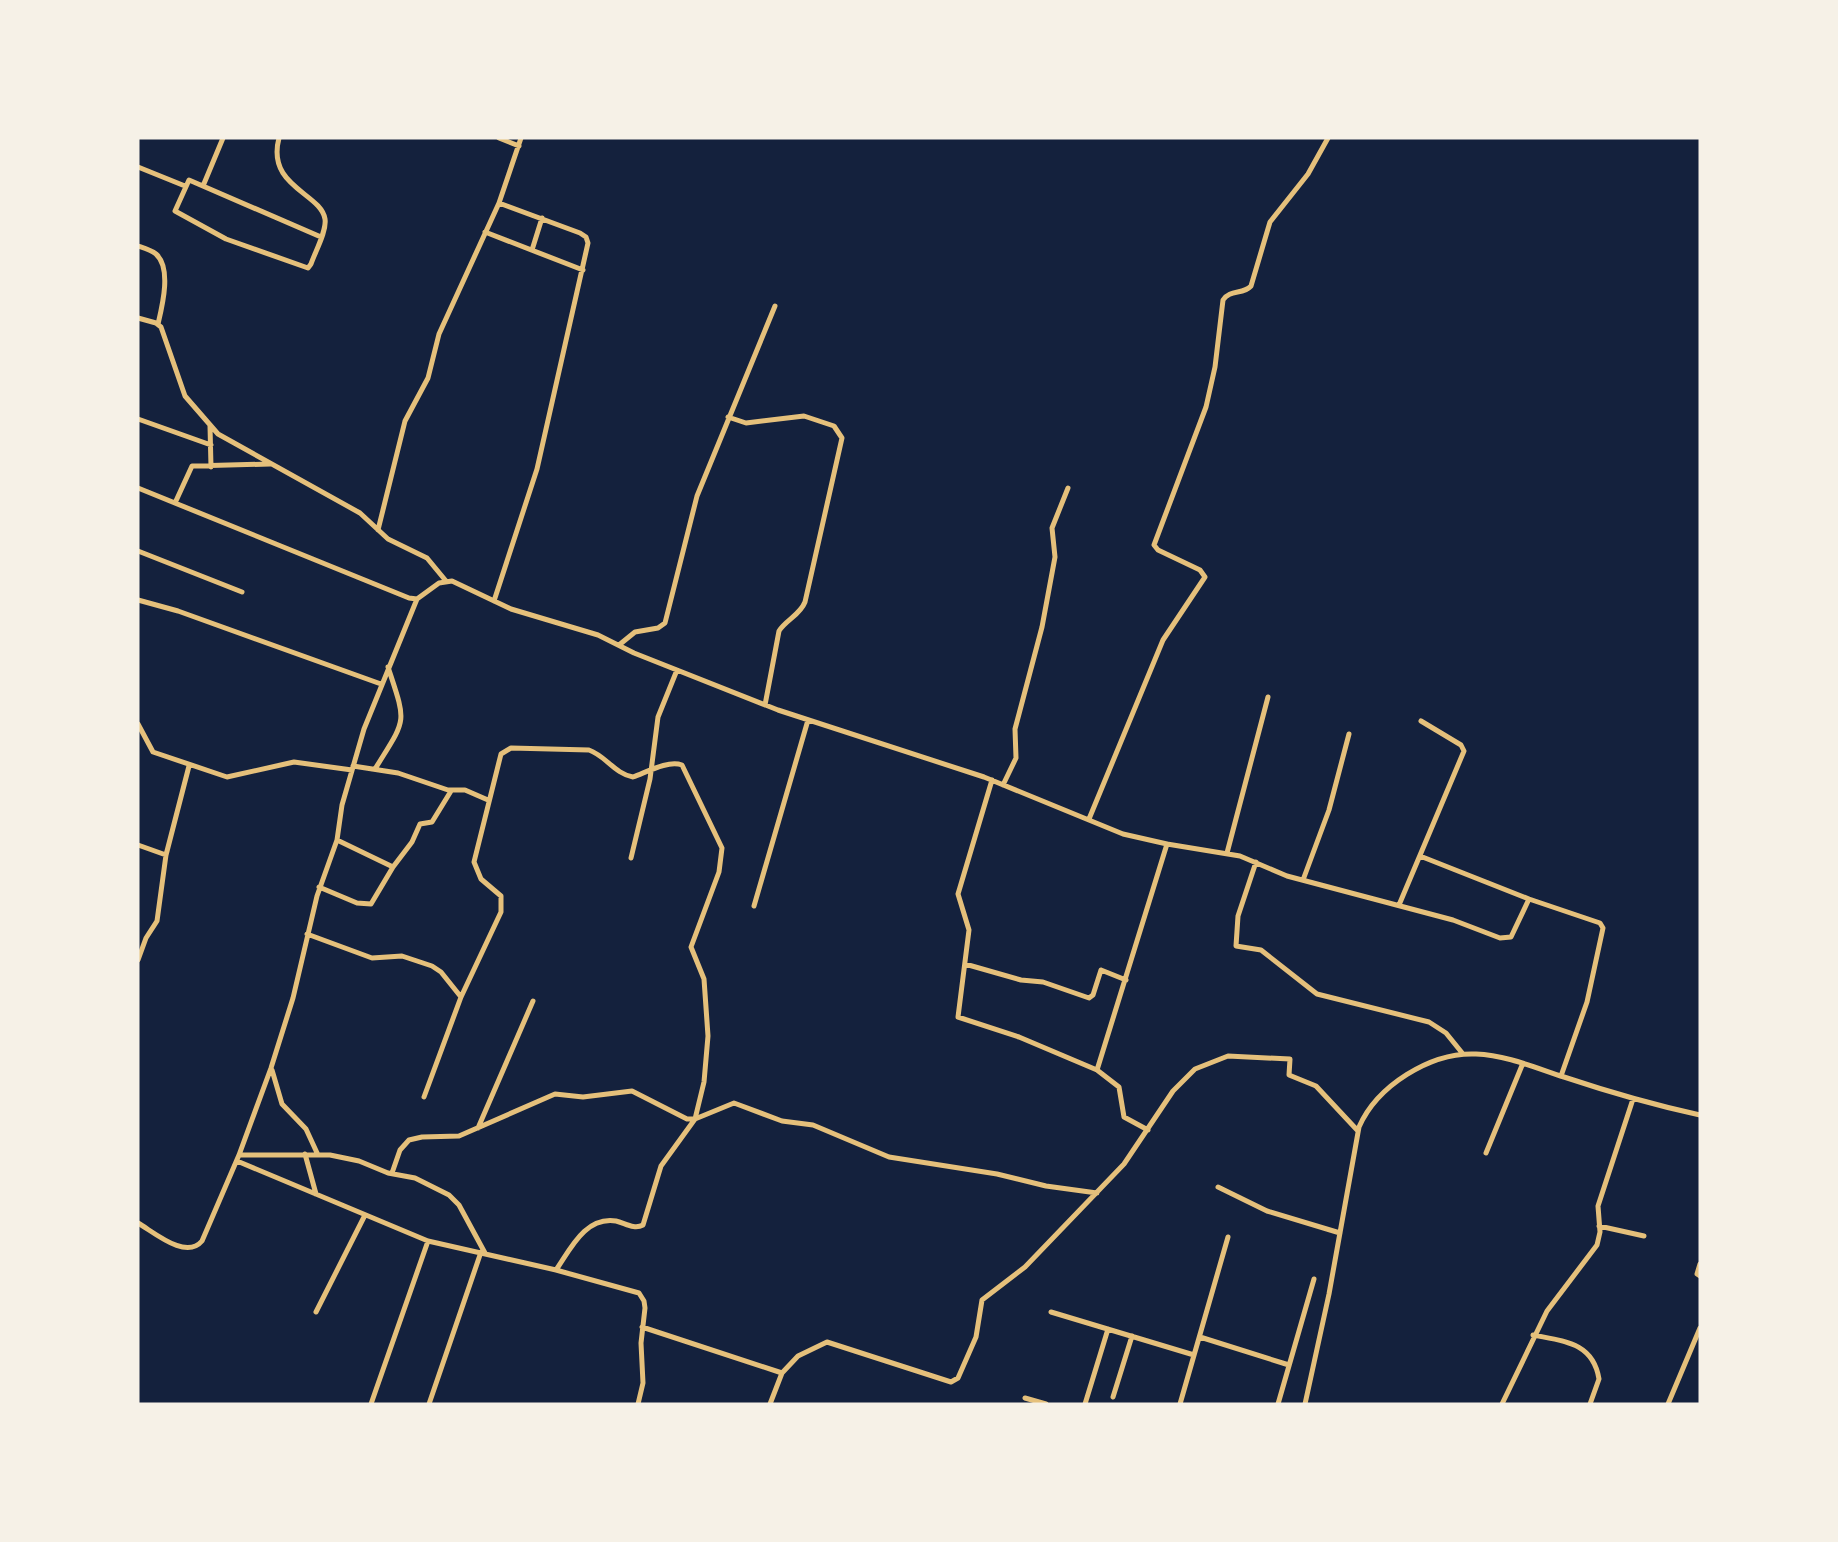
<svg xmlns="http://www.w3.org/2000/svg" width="1838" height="1542" font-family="Signika,sans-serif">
<rect width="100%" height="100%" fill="#14213d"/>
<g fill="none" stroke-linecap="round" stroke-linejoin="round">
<path stroke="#e5c07b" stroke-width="5" d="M279,138C266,187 321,193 325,219C327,231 315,252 311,264L308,268L226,239L175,211L189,180L321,237
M499,138L519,146
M138,167L185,186
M203,186L223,138
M485,232L583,270
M138,246C144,248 151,250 156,254C172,268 162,307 158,324
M532,250L542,218
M138,318L156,323L161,327L185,396L218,434L360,513L388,539L427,558L446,581
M728,417L746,423L804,416L834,426L842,438L805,602C800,615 786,620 779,631L765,705
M138,419L211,445
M210,426L211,467
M138,488L409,598L417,599L439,583L452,581L511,609L598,635L634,653L778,710L984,777L1123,834L1167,844L1240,856L1287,876L1453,920L1500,938L1511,937L1529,899L1600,923L1603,928L1587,1002L1561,1076
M175,503L192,466L270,464
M378,530L405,421L428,378L439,334L499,203L521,138
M138,551L242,592
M138,600L178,611L381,684
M494,601L537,469L588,243L586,237L580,233L499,203
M619,645L635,632L658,628L665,623L697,496L775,306
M138,724L153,752L227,777L294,762L352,770
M353,766L398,773L448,790H465L488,800
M375,769C407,717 407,725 388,667
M992,780L958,894L969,930L958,1017L1019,1037L1097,1070L1119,1087L1124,1117L1148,1130
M1003,785L1016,758L1015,729L1042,627L1055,557L1052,528L1068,488
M1089,819L1163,640L1205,577L1200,570L1158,550L1154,545L1206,407L1215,367L1223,300C1230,289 1243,295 1251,286L1270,222L1308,174L1328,138
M337,840L393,867
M138,845L166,855
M1227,853L1268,697
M1420,856L1529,899
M631,858L650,779L658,717L677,670
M1256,862L1238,916L1236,946L1261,950L1317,994L1429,1022L1446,1033L1463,1054
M1303,880L1329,810L1349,734
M319,887L357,903L371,904L393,867L412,842L420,824L432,822L451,791
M1399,905L1464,751L1461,745L1421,721
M754,906L808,720
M307,934L372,958L402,956L432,966L441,972L461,997
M138,960L146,938L157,921L166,855L189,766
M965,964L1021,980L1043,982L1089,998L1093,995L1101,970L1126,980
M272,1070L282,1104L306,1129L318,1155
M1097,1070L1167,844
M424,1097L461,997L501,912V896L481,879L474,862L501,754L511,748L589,750C606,756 615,774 633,777C647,772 668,760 682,765L722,848L719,872L691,947L704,979L708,1036L704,1082L695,1119L661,1166L643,1225C634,1230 625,1223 616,1221C585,1216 570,1250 556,1270
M478,1128L533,1001
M1486,1153L1523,1063
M305,1154L316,1194
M239,1155H330L359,1161L388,1173L415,1178L449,1195L459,1205L485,1253
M237,1161L428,1241L556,1270L639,1293L644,1301L645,1308L641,1343L643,1383L638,1404
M392,1173L400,1150L409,1140L422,1137L459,1136L555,1094L583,1097L632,1091L687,1119H695L734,1103L782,1121L813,1125L889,1157L997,1174L1046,1186L1097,1193
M1218,1187L1267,1211L1340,1233
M138,1223C155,1233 186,1260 202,1241L239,1155L271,1068L293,998L317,896L337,840L342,805L364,729L417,599
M1599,1226L1644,1236
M1700,1264L1697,1274L1700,1276
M316,1312L365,1215
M1051,1312L1194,1355
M642,1327L782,1373L798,1356L827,1342L951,1382L958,1378L976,1337L982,1300L1025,1267L1124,1164L1173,1091L1195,1069L1228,1056L1290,1059L1289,1075L1316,1086L1358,1131
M1533,1335C1563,1341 1593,1342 1599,1379L1590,1404
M1200,1337L1289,1365
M1113,1397L1132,1336
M1025,1398L1046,1404
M371,1404L428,1241
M429,1404L481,1252
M770,1404L782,1373
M1085,1404L1108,1329
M1180,1404L1228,1237
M1278,1404L1314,1279
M1305,1404L1329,1294L1359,1127C1377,1086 1430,1052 1476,1054C1506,1055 1536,1068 1564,1077C1609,1092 1654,1105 1700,1115
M1502,1404L1547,1311L1597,1245L1600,1232L1598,1206L1633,1099
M1668,1404L1700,1328"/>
</g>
<rect width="1838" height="1542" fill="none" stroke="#f6f1e7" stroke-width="279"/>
</svg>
